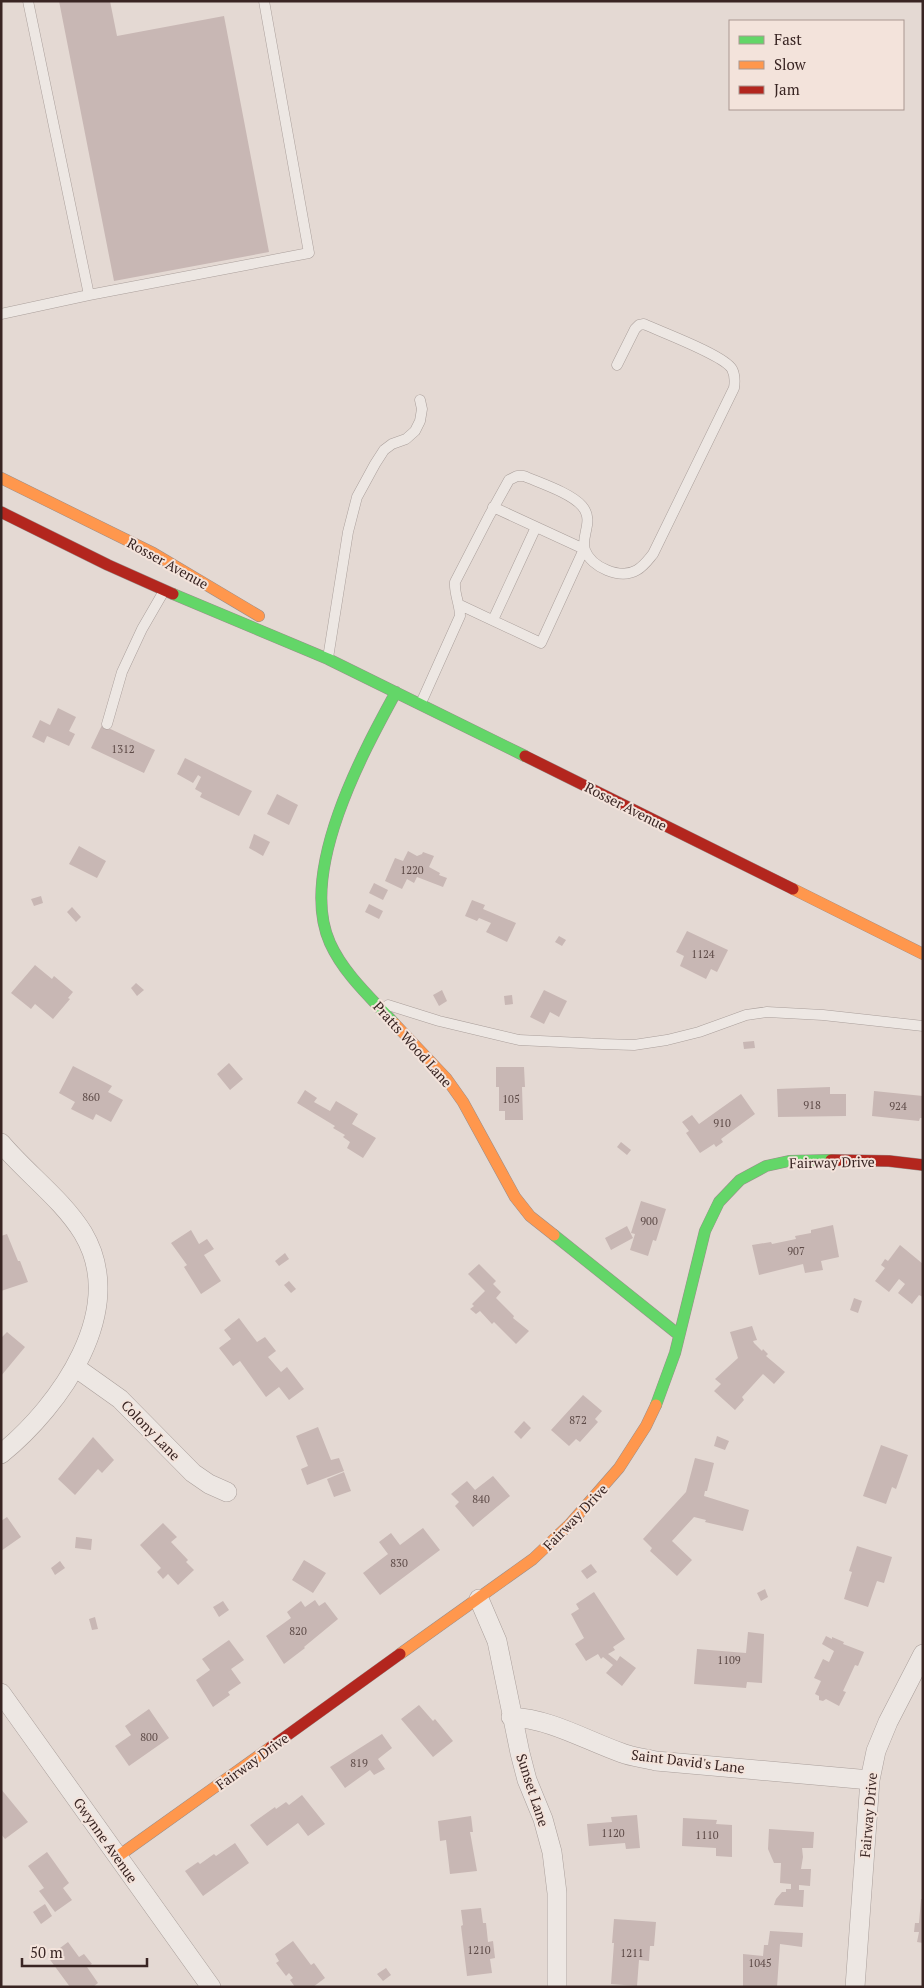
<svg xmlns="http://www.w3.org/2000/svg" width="924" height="1988" font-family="'PT Serif',serif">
<rect width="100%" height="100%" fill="#e4d9d3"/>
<path fill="#c8b7b4" d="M59,1H110L117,36L224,16L269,252L114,281Z
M58,708L76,717L69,731L75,734L69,746L47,736L44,743L32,737L40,720L50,725Z
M102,725L155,750L144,773L91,748Z
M185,758L252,791L239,816L200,797L202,793L195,789L201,777L198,775L193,783L177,774Z
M277,794L298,805L289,825L267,814Z
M254,834L270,842L263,856L249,848Z
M79,846L106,861L97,878L69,864Z
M408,851L417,856L422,854L423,852L434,856L429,867L440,873L439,875L447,878L443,887L417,877L414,883L407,879L402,889L385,881L395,858L403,861Z
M374,883L388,890L383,900L369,893Z
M41,896L43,903L34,906L31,899Z
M472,900L485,905L483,909L516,923L507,942L486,932L491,923L479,918L477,921L465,916Z
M369,904L383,911L379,919L365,912Z
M72,907L81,917L76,922L67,912Z
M687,931L728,950L717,972L711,969L706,979L680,966L684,956L676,952Z
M559,936L566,940L562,946L555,942Z
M35,965L52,979L54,976L73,992L68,998L70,999L53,1019L35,1004L31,1009L11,993Z
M136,983L144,990L137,996L131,988Z
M442,990L447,1001L439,1006L433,995Z
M544,990L567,1001L559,1017L550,1012L544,1024L530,1017Z
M512,995L513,1004L505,1005L504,996Z
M754,1041L755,1048L744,1049L743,1042Z
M229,1063L243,1079L230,1090L217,1074Z
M73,1066L112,1086L108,1092L123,1100L111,1122L96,1114L93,1120L71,1109L75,1102L59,1093Z
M496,1067H524L525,1087H522L523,1120H505V1111H499V1087H496Z
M830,1087V1094H846V1116L778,1117L777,1089Z
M305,1090L317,1098L314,1102L330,1111L336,1101L358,1114L352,1124L376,1138L363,1158L347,1148L350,1142L343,1137L345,1135L333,1128L335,1126L297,1103Z
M874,1091L923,1096V1118H920L919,1121L872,1116Z
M741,1094L755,1114L721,1139L723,1142L716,1147L714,1144L700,1153L686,1133L689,1131L682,1122L692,1115L699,1124Z
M621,1142L631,1150L627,1155L617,1147Z
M641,1201L666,1209L656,1241L653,1240L648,1256L630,1250L635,1234L631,1233Z
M833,1225L839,1257L821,1261L823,1270L805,1273L803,1264L759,1275L752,1245L771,1242L772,1244L796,1239L795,1236L811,1233V1230Z
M627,1226L633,1238L611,1250L605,1238Z
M191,1230L199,1244L207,1239L214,1249L204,1255L221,1281L201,1294L184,1267L187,1265L171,1243Z
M7,1234L18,1261H20L28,1282L1,1291V1236Z
M900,1245L923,1264V1297L919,1295L912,1304L898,1293L905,1284L899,1279L889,1292L875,1281L885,1268L881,1265L885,1259L888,1261Z
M285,1253L289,1259L279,1266L275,1261Z
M479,1264L496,1281L493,1284L501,1292L496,1298L514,1316L513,1318L529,1331L516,1344L494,1322L492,1324L480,1311L476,1314L470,1309L474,1306L472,1304L485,1291L468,1274Z
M289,1281L296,1289L291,1293L284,1285Z
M854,1298L862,1301L858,1313L850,1310Z
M239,1318L257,1342L265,1337L276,1351L268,1357L281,1372L287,1367L304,1389L289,1400L279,1387L266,1397L240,1361L233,1366L219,1348L231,1339L224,1330Z
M752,1326L757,1340L753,1341L754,1343L762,1351L763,1349L768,1354L766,1356L785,1372L774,1384L763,1374L742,1397L744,1400L735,1410L714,1391L721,1384L715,1379L738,1358L730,1332Z
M7,1332L25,1347L1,1376V1338Z
M583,1395L602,1411L595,1419L598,1422L580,1442L576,1439L569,1446L551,1430Z
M524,1421L531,1428L521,1439L514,1432Z
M318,1427L331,1460L339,1458L344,1471L307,1485L301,1469L308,1466L296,1436Z
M717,1436L729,1441L725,1450L714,1446Z
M93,1437L114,1460L102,1473L98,1469L75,1495L58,1479Z
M881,1445L908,1455L896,1489L892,1487L886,1504L863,1496Z
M695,1458L714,1463L707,1491H705L704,1496L749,1510L743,1531L705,1522L706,1520L694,1517L672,1541L692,1560L677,1576L650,1551L652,1548L643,1539L686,1492Z
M344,1472L351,1491L334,1497L327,1479Z
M493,1476L510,1496L473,1527L455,1506L459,1502L451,1494L467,1481L475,1490Z
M7,1517L21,1537L1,1551V1521Z
M163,1523L177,1537L171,1542L188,1560L186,1562L194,1570L178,1585L168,1574L163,1579L157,1572L161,1568L140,1545Z
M423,1528L440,1550L380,1595L363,1573L388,1554L379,1542L391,1533L400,1545Z
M76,1537L92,1539L91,1550L75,1548Z
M857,1546L892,1557L884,1583L877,1581L868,1607L844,1599L852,1572L849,1571Z
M304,1560L326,1573L313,1593L292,1580Z
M60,1561L65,1568L55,1575L51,1568Z
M591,1564L597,1572L587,1579L581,1571Z
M765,1589L768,1597L761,1601L757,1593Z
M594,1592L625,1639L613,1647L615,1650L608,1654L617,1661L620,1656L636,1668L622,1686L606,1673L613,1665L603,1657L601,1659L598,1654L586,1661L575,1644L584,1638L571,1614L579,1609L576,1604Z
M315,1600L319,1606L325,1602L338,1619L304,1647L305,1648L284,1664L266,1636L291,1618L287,1612L301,1601L305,1607Z
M223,1601L229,1610L219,1617L213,1607Z
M95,1617L98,1629L92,1630L89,1619Z
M748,1632L764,1634L762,1683L747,1682L746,1688L694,1684L697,1649L746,1653Z
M826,1636L832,1639V1637L844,1642L843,1644L864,1652L858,1666L855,1665L843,1691L846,1692L839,1706L826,1699L823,1701L819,1700V1696L815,1694L821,1681L814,1678L823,1659L829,1662L834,1651L822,1644Z
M229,1640L244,1660L231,1669L241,1683L228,1692L230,1695L213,1707L196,1680L210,1670L202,1659Z
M419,1705L433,1721L435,1719L453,1741L433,1757L401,1719Z
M149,1709L169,1738L129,1766L115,1746L131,1735L125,1726Z
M382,1734L392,1748L378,1759L385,1769L374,1775L370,1770L345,1788L330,1767Z
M1,1789L28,1822L5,1839L1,1834Z
M302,1795L325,1824L308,1836L298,1823L267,1846L250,1825L275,1807L276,1809L286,1802L289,1805Z
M637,1815L640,1848L626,1849L625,1843L589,1846L587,1824L612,1822L611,1817Z
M471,1816L473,1832H470L477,1871L450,1874L446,1840L440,1841L438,1821Z
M683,1818L717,1820L716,1824L732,1825V1857L716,1856V1848L682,1846Z
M769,1829L814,1832L813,1848H802L803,1857L801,1869H811L810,1886L799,1885V1890H804L803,1907L774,1905L776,1899L782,1892H786V1889H791V1884L780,1883L781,1863H774L768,1849Z
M235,1843L249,1863L203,1896L185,1871L198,1862L200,1864L214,1854L216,1856Z
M47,1852L69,1883L63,1888L72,1900L55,1912L39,1891L44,1888L28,1866Z
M921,1899H923V1943L917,1942L919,1932H914L915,1923H919Z
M45,1904L52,1916L41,1924L33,1912Z
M481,1908L483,1923H486L488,1942L493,1941L495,1958L490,1959L492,1973L467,1976L461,1926L463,1925L461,1910Z
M614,1919L656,1922L654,1946H650L649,1961L639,1960L637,1986L611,1984L614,1943H612Z
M770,1931L803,1933L802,1947L780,1944L777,1987L743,1986V1954L763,1956L764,1945H768Z
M293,1941L311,1965L314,1963L325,1978L313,1987H295L290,1980L293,1978L289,1973L286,1976L276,1963L279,1961L275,1954Z
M68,1942L79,1957L84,1954L92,1964L87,1967L98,1983L93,1987H70L48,1957Z
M386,1968L391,1975L383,1981L377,1974Z"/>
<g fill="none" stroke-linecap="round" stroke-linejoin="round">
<defs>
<path id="lane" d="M89,295L309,253L264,1
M1,314L89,295L28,1
M460,605L541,643L584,549L493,507
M493,620L536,527
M328,658L348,532L357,497L375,464L384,450L392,444L406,439L415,431L420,421L422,409L420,400
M421,703L460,616C460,604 454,594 455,582L489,516L509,480L517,476H524C540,483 571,493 582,506C595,521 580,536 585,550C591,567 620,580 637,570C644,566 648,560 653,554L734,388C735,382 735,375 732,369C724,355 661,332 644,324L639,325L635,329L617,365
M107,724L122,672L142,629L164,591
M388,1005L439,1021L519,1040L602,1044L634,1045L667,1040L699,1032L746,1015L767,1012L823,1015L923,1026"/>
<path id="street" d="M1,1143C27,1174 62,1199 83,1233C129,1310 60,1406 1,1454
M75,1367L120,1399L193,1473L209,1484L227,1492
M479,1599L497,1641L520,1753L527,1780L543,1819L552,1852L557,1893V1987
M1,1693L211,1987
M511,1717C551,1719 585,1740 622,1753C632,1757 644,1758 656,1761L870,1780
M855,1987L870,1780L876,1751L888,1722L923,1654"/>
<path id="fast" d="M173,594L328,659L525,756
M394,1023C371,998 344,974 330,943C298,872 362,754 396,692
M554,1235L679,1335
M656,1405L675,1353L705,1231L719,1202L740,1180L766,1166L789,1161L831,1160"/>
<path id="slow" d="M1,478L153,553L259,616
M793,889L923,954
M394,1023L446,1078L463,1102L515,1197L530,1216L554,1235
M400,1654L533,1559L570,1524L619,1468L646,1426L656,1405
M117,1857L271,1747"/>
<path id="jam" d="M1,512L108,565L173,594
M525,756L793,889
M831,1160L889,1161L923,1165
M271,1747L400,1654"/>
</defs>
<use href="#lane" stroke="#aa9f9b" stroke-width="11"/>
<use href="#street" stroke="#aa9f9b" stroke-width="20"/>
<use href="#fast" stroke="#9a8e8b" stroke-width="12"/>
<use href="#slow" stroke="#9a8e8b" stroke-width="12"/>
<use href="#jam" stroke="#9a8e8b" stroke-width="12"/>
<use href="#lane" stroke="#ede7e3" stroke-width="10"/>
<use href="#street" stroke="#ede7e3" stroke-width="19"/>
<use href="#fast" stroke="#63d668" stroke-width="11"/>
<use href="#slow" stroke="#ff974d" stroke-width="11"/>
<use href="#jam" stroke="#b3261e" stroke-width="11"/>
</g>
<g text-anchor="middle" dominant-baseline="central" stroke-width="4" stroke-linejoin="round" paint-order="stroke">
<g font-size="11" fill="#5d4a47">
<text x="123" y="749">1312</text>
<text x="412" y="870">1220</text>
<text x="703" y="954">1124</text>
<text x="91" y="1097">860</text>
<text x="511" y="1099">105</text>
<text x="812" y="1105">918</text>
<text x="898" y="1106">924</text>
<text x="722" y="1123">910</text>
<text x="649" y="1221">900</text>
<text x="796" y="1251">907</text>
<text x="578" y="1420">872</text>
<text x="481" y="1499">840</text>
<text x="399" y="1563">830</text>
<text x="298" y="1631">820</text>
<text x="729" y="1660">1109</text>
<text x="149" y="1737">800</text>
<text x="359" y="1763">819</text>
<text x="613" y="1833">1120</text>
<text x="707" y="1835">1110</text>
<text x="479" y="1950">1210</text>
<text x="632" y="1953">1211</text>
<text x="760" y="1963">1045</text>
</g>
<g font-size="14" fill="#392523" stroke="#f3e3db">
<text transform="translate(168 563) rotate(29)">Rosser Avenue</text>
<text transform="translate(626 806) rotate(27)">Rosser Avenue</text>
<text transform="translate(413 1044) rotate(48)">Pratts Wood Lane</text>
<text transform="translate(832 1162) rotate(-1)">Fairway Drive</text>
<text transform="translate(151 1430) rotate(46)">Colony Lane</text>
<text transform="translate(575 1517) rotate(-46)">Fairway Drive</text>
<text transform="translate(252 1761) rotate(-36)">Fairway Drive</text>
<text transform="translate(688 1761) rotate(7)">Saint David's Lane</text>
<text transform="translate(533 1790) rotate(72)">Sunset Lane</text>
<text transform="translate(868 1815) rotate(-85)">Fairway Drive</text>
<text transform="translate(106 1840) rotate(55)">Gwynne Avenue</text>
</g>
</g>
<rect width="924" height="1988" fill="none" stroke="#392523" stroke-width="5"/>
<rect x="729" y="20" width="175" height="90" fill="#f3e3db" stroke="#a99791"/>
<rect x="739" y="36" width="25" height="8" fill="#63d668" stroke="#a99791"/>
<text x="774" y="45" font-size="15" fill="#392523">Fast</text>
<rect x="739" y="61" width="25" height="8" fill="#ff974d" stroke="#a99791"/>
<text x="774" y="70" font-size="15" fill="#392523">Slow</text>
<rect x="739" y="86" width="25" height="8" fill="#b3261e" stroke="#a99791"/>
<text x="774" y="95" font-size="15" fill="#392523">Jam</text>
<path d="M22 1958v8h125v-8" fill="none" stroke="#392523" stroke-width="2.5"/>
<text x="30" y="1958" font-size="15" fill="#392523" stroke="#f3e3db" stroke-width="4" paint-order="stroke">50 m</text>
</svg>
